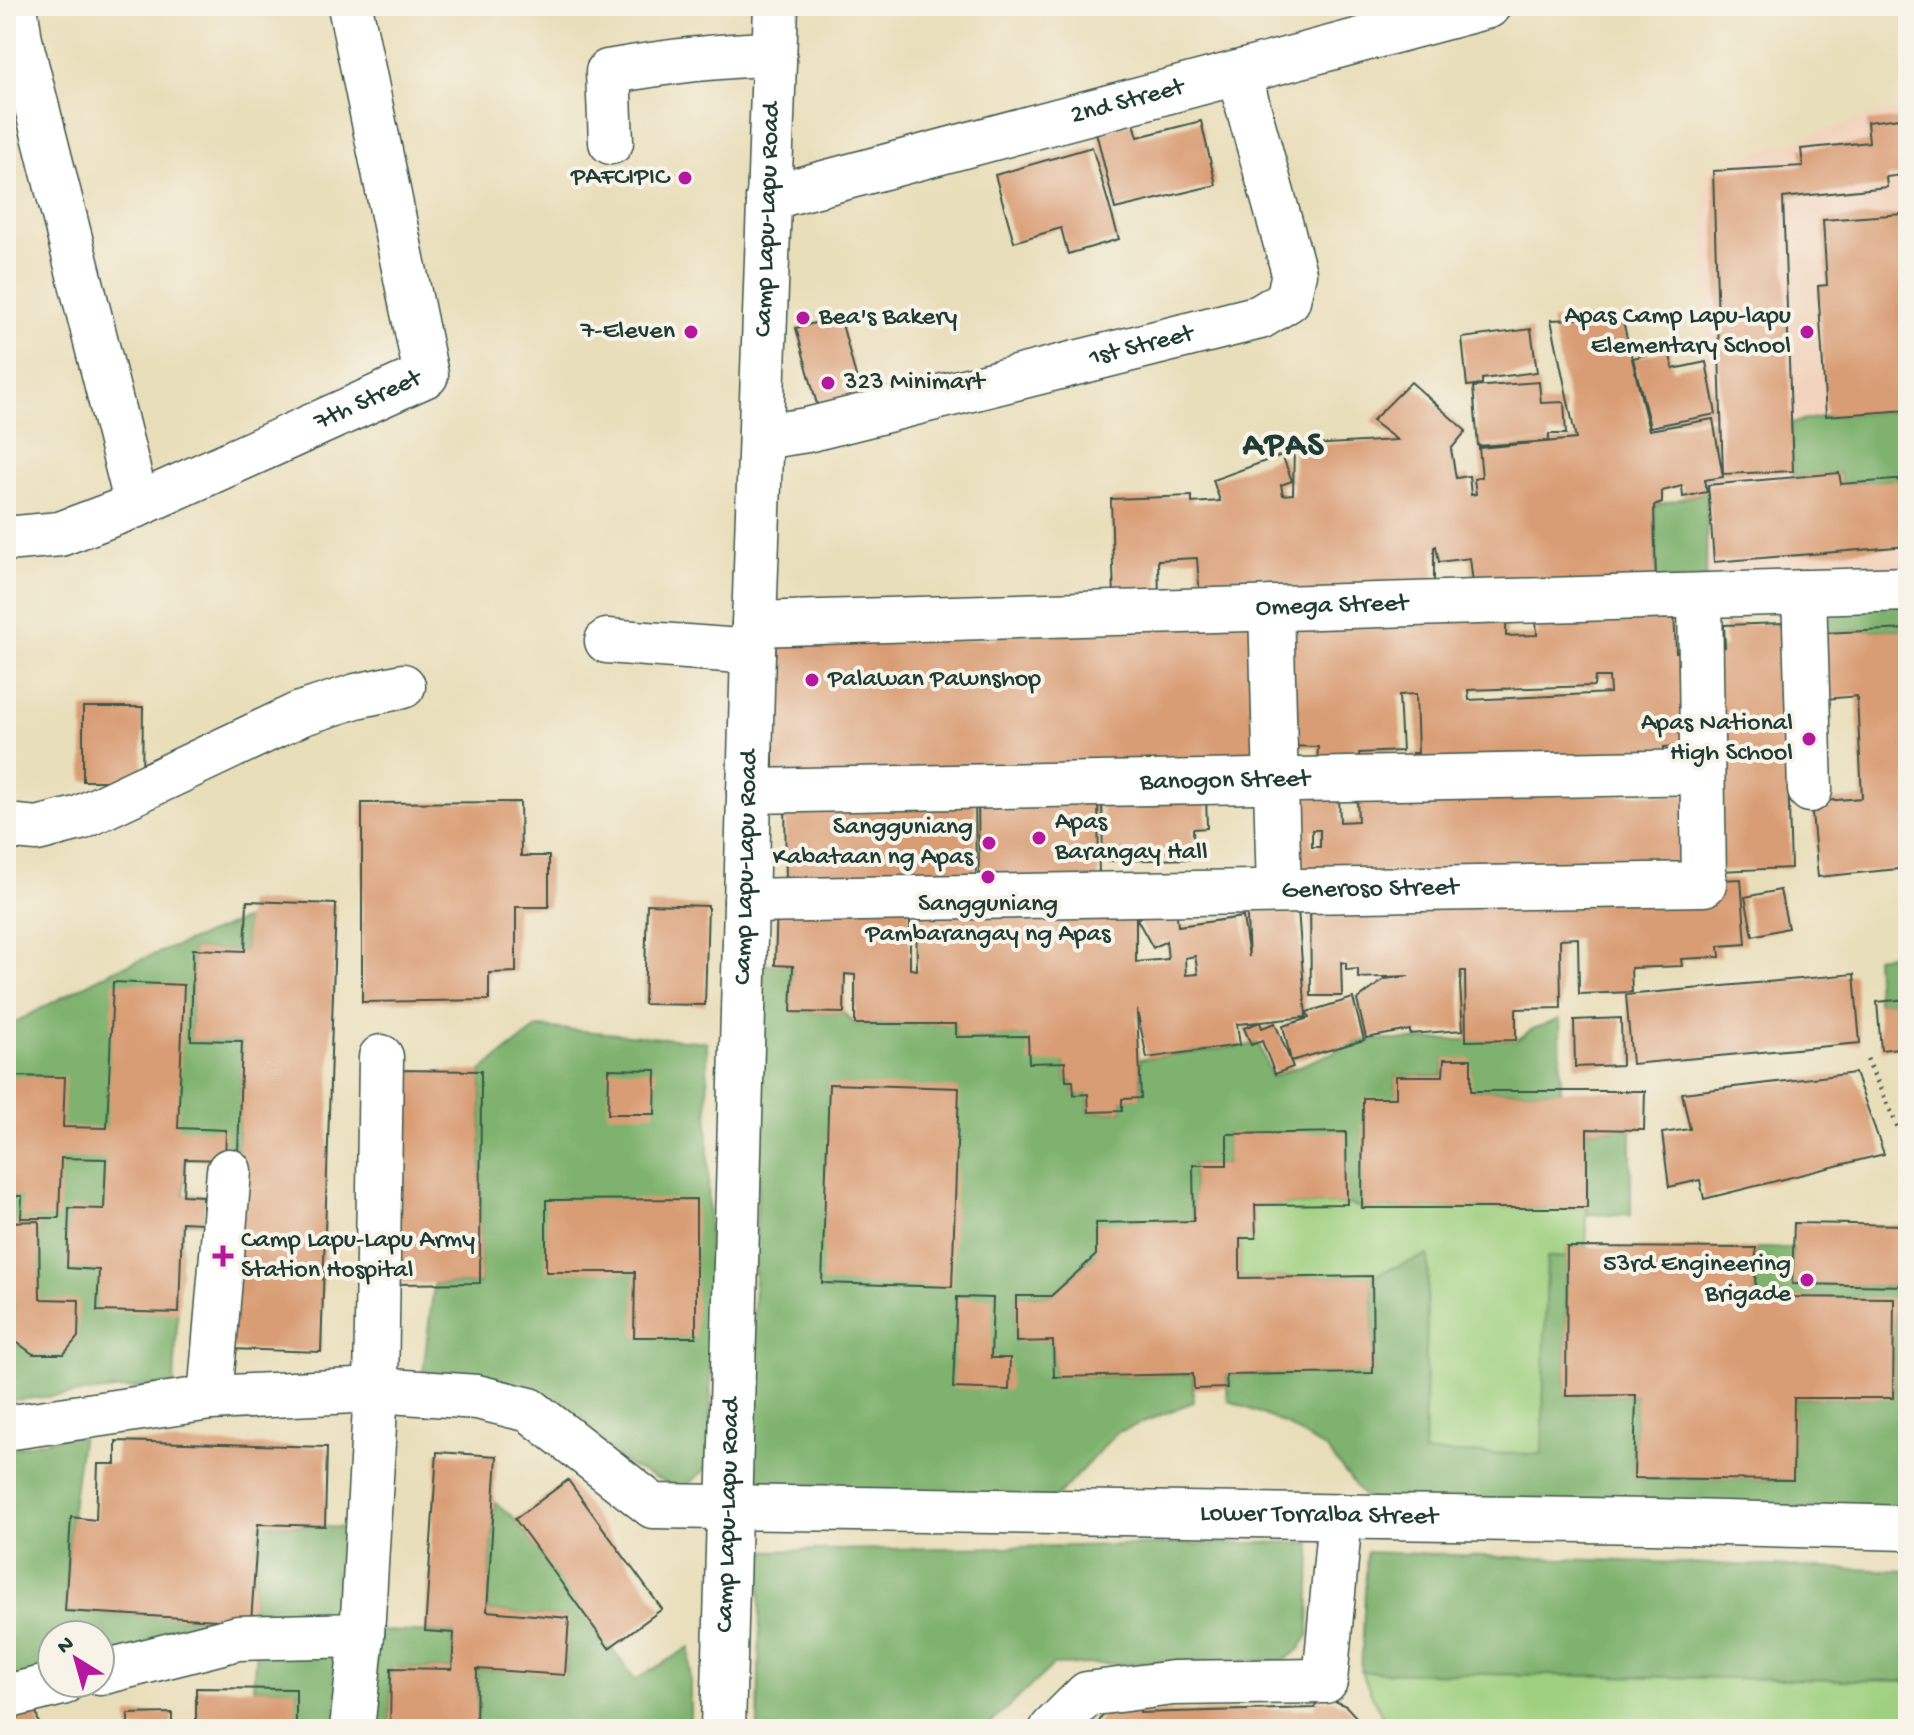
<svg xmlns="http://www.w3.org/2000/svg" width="1914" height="1735" font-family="'Gochi Hand',sans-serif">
<rect width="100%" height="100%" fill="#f7f3e8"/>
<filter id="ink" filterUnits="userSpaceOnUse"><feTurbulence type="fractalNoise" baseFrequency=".0125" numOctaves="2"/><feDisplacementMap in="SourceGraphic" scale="16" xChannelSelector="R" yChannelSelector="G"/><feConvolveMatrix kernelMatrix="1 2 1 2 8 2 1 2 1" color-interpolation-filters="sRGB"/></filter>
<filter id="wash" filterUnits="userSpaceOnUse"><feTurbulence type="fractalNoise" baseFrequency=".006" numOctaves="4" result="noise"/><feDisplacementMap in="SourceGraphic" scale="32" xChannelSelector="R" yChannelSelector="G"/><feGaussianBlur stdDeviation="1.8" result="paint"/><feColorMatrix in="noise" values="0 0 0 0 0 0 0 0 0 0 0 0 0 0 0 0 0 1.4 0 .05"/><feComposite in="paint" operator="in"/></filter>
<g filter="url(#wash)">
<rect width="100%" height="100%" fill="#e9deba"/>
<path fill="#f2d4be" d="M1908,109V573L1706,578L1704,171L1867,117Z"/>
<path fill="#9fd07f" stroke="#5f865a" stroke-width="2" d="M1347,1204L1362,1208H1587L1586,1247H1567V1258L1547,1257L1543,1454L1424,1453L1428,1255L1372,1276L1240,1278V1238L1255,1205Z
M1361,1672L1908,1681V1729H1388Z"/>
<path fill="#7fb26e" stroke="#4f7851" stroke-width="2" d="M1908,410V479L1841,484L1839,473L1793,477L1791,423L1826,416Z
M1707,492L1706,578L1656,581L1654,506Z
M1908,601V629L1823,633L1820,604Z
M246,919L245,951L193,949L191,1039L242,1041L238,1158L185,1159L184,1195L203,1196V1223H182L174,1384L6,1401V1027L114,970Z
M1908,953V999L1877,1002L1875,957Z
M764,964L793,966L792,1012L844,1013L855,1024H956V1036H1028L1065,1062L1066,1081H1073L1074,1094H1088L1089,1112L1122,1111V1099L1141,1097L1140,1059L1259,1044L1272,1077L1364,1040H1516L1533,1029L1560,1019L1561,1091H1471L1444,1059L1443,1076H1396V1098L1362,1208L1347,1204L1227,1134V1165H1193L1194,1221L1096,1255L1051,1296H1016V1341H1053L1054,1377L1193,1374V1402L1116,1433L1055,1499L749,1483Z
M538,1027L707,1042L711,1465L682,1489L631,1467L529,1387L457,1386L423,1371L434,1284L480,1283L481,1071Z
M1587,1129L1631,1130V1216L1587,1214Z
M1756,1248H1793V1284L1908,1286V1509L1369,1503L1327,1450L1283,1423L1228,1400L1226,1375L1373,1372L1372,1276L1428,1255L1424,1453L1542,1454L1547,1257L1567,1258L1566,1396L1636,1395L1634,1478L1792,1480L1794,1398L1893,1397L1894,1299L1755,1297Z
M82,1432L71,1517L65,1611L251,1622L258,1524L347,1528L333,1627L100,1661V1635H52V1673L6,1685V1450Z
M495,1502L515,1519L635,1680L690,1647V1729H476L477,1669L566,1674L568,1618L487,1611Z
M1311,1542L1309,1635L1300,1649L1285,1660L1053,1665L985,1729H758L761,1551Z
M1367,1552L1908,1571V1681L1361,1672Z
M378,1631L454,1633L452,1669L391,1668L390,1729H366Z
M350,1646L341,1729H293L296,1690L253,1688L256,1647Z"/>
<g id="blocks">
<path fill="#d99d75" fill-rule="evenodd" d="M1908,117V158L1900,159L1902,175L1886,177L1887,187L1783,198L1793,471L1723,474L1713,171L1803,166L1801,149L1869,142L1867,122Z
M1201,121L1216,185L1115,209L1096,132L1134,123L1138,137Z
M1092,147L1119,239L1068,254L1061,228L1014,242L995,175Z
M1903,214L1908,279V410L1826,416L1818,286L1827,285L1823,220Z
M840,316L864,407L821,419L796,328Z
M1622,317L1649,430L1713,419L1723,477L1704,480L1707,492L1683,497L1682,486L1662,491V503L1654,506L1656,581L1474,592L1470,558L1439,562L1436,546L1434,547V587L1200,598L1197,558L1158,560L1159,597L1114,598L1111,499L1192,496V503L1220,501L1213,480L1282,455L1292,481L1281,485L1283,495L1293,494L1294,446L1397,440L1372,421L1411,382L1466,431L1451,449L1456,478L1469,476L1471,495L1476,494L1474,479L1482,477L1479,448L1576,439L1551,320Z
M1531,329L1537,372L1482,379V384L1467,386L1462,338Z
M1669,350L1673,369L1706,362L1716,414L1650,427L1633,358Z
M1539,382L1541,403L1564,402L1566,434H1549V441L1478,446L1473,387Z
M1839,473L1841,484L1908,479V546L1714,562L1708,485Z
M1674,612L1676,652H1687L1683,746L1664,747V763L1413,773L1412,753H1418L1416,694L1399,695L1402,751L1359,753L1360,769H1317L1318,747L1288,746L1275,620H1506V636L1537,635L1536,618ZM1595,677H1609L1610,693L1469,700L1468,690L1594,686Z
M1263,621L1272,774L773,782V635L899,641L997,639V635Z
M1783,623L1791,868L1719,871L1713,648L1725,647L1724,625Z
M1908,629V868L1818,877L1811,802L1862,798L1857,696L1826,699L1823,633Z
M83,707H143L142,781H83Z
M1098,789L1099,885L979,888L978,792Z
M975,791L976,886L786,889L785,793Z
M1690,794L1689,867L1286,873L1285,798L1339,796L1340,822L1358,821L1357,797ZM1312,830H1320V847H1312Z
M1206,796L1207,828L1193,829L1194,859L1103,861L1102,799Z
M520,802L521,856H549V907H516V972L489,973V1000L362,1002V803Z
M1741,879L1746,944L1719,946L1720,957L1681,959L1682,966L1631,968L1632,992L1579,994L1578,938L1560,939L1561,1008L1516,1009V1040L1466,1041L1465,971H1461L1460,985L1463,1030L1410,1034V1030L1366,1038L1357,1000L1385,979L1409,976L1358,978V969L1346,970V963L1341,962L1342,996H1311L1310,898Z
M1780,890L1788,928L1753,936L1745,897Z
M1297,895L1306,1017L1260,1022L1262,1028L1275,1023L1293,1067L1275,1074L1262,1041L1251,1045L1244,1028L1260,1022L1237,1024L1240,1045L1147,1058L1137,1010L1141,1098L1122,1099V1111L1089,1112L1088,1094L1074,1095L1073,1081H1066L1065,1062L1029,1063L1028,1036L956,1037V1024H855V975L845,974L844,1013L791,1012L793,966L775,965L777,904L910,906V969L917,970L916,908L1136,903V962L1168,959L1166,941L1153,948L1137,919L1175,897L1178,926L1243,917L1249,957L1246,899ZM1195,956L1198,974L1186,975L1185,958Z
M247,901L336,904L321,1352L231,1349L242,1041L191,1040L193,949L245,951Z
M647,904L708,906L705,1005L644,1004Z
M1854,974L1860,1043L1632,1064L1626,995Z
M113,982L184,985L178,1128L226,1130L225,1160L185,1159L183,1195L203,1196V1223L182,1222L179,1313L97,1311L99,1270L67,1268L69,1208L104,1209L106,1159L61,1158L59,1218H21L22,1196H6V1076L65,1077L63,1127L107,1128Z
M1353,998L1364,1040L1291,1061L1283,1026L1309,1018L1307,1012Z
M1908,999V1047L1881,1050L1877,1002Z
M1621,1018L1622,1065L1575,1067L1574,1020Z
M1444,1059H1471V1091H1645L1644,1130L1587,1129V1208H1362L1363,1098H1396V1076H1443Z
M609,1069L656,1070L655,1114H608Z
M394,1070L481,1071L480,1283L393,1284Z
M1855,1073L1884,1154L1704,1199L1700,1180L1669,1187L1662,1133L1690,1129L1682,1093Z
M829,1084L959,1088L952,1287L822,1283Z
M1346,1132L1347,1204L1255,1205L1256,1238H1240V1278L1372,1276L1373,1373L1226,1375L1227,1388L1194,1389L1193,1374L1054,1377L1053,1341L1016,1342V1296H1051L1096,1255V1223L1194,1221L1193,1165H1227V1134Z
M696,1199V1337H634L635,1272H546V1200Z
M39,1221L40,1299L79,1300L78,1337L64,1354H33L15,1341V1299H6V1222Z
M1794,1223L1908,1225V1286L1792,1284Z
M1567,1247L1756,1248L1755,1297L1894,1298L1893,1398H1794L1793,1480L1634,1478L1636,1395L1566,1396Z
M957,1297L993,1298L991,1358H1010L1009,1390L953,1388Z
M116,1441L327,1447L325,1526L258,1524L251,1622L65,1611L71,1517L96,1520L98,1464H116Z
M437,1452L497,1456L487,1611L569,1618L565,1675L477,1669L476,1729H390L391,1668L452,1669L454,1633L425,1631Z
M568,1480L662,1609L609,1648L515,1519Z
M196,1688L296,1689V1729H196Z
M1317,1699L1333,1700L1346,1706L1358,1719L1361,1729H1095L1105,1711L1141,1701L1140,1713L1315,1708Z
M35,1706L40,1729H6V1712Z
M172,1713V1729H128V1714Z"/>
</g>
</g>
<g filter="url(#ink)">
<use href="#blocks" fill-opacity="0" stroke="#3d5548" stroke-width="2"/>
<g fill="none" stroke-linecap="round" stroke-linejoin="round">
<defs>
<g id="minor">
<path d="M15,6L20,40L137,505"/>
<path d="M611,142L608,72C664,62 718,55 774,54"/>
<path id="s1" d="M768,198L1488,6"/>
<path id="s2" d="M762,437L807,430L1260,317L1288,300L1294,273L1239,74"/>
<path id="s3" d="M6,539L60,534L137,505L426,375L350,6"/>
<path d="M1804,592L1810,790"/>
<path d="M1271,608L1279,891"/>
<path id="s4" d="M754,624L1908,589"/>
<path d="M607,641L753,652"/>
<path id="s5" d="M749,791L1702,772"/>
<path d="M6,826L37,829L80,818L300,714L356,696L403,686"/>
<path id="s6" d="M746,901L1704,884L1700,596"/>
<path d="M210,1398L229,1171"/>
<path id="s7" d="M6,1428L210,1398L376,1390L477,1397L530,1410L653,1506L1651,1521L1908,1528"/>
<path d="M100,1673L238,1638L362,1635L376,1390L381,1057"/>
<path d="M6,1697L62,1683"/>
<path d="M352,1729L362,1635"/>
<path id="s8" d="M723,1729L753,652L776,6"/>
<path d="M1052,1729L1087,1694L1173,1683L1325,1681L1340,1516"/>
</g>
</defs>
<use href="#minor" stroke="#3d5548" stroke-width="47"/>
<path stroke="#3d5548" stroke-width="5" stroke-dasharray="2 6" stroke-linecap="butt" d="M1867,1059L1908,1149"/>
<use href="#minor" stroke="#fff" stroke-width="44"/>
</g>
</g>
<g fill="#b5179e" stroke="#f7f3e8" stroke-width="3">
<circle cx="685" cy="178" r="8"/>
<circle cx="803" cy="318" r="8"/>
<circle cx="691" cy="332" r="8"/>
<circle cx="1807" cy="332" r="8"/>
<circle cx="828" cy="383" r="8"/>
<circle cx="812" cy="680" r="8"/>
<circle cx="1809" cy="739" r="8"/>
<circle cx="1039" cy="838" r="8"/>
<circle cx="989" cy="843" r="8"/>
<circle cx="988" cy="877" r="8"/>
<path d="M219 1244h8v8h8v8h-8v8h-8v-8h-8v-8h8z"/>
<circle cx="1807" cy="1280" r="8"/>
</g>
<g text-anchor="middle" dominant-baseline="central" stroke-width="8" stroke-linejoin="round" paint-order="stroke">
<g font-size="26" fill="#1f3d34" stroke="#f7f3e8">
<text stroke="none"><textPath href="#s1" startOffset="372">2nd Street</textPath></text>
<text stroke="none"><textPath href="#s8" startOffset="1510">Camp Lapu-Lapu Road</textPath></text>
<text stroke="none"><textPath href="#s2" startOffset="390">1st Street</textPath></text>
<text stroke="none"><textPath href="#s3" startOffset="390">7th Street</textPath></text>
<text stroke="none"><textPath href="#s4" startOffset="578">Omega Street</textPath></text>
<text stroke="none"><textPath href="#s5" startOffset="476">Banogon Street</textPath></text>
<text stroke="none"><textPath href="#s8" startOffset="862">Camp Lapu-Lapu Road</textPath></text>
<text stroke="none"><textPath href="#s6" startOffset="624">Generoso Street</textPath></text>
<text stroke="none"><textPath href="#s8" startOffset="214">Camp Lapu-Lapu Road</textPath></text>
<text stroke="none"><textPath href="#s7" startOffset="1350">Lower Torralba Street</textPath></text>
</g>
<g font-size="26" fill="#1f3d34" stroke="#f7f3e8" text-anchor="end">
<text x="669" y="178">PAFCIPIC</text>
<text x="1791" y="317">Apas Camp Lapu-lapu<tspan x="1791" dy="30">Elementary School</tspan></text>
<text x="819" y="318" text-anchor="start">Bea's Bakery</text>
<text x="675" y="332">7-Eleven</text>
<text x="844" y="383" text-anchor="start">323 Minimart</text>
<text x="828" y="680" text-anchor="start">Palawan Pawnshop</text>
<text x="1793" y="724">Apas National<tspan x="1793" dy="30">High School</tspan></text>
<text x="1055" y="823" text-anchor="start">Apas<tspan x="1055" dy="30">Barangay Hall</tspan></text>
<text x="973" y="828">Sangguniang<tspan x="973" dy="30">Kabataan ng Apas</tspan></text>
<text x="988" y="905" text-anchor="middle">Sangguniang<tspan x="988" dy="30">Pambarangay ng Apas</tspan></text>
<text x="241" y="1241" text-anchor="start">Camp Lapu-Lapu Army<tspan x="241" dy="30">Station Hospital</tspan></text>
<text x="1791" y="1265">53rd Engineering<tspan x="1791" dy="30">Brigade</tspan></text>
</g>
<g font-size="34" font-weight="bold" letter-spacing="2" fill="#1f3d34" stroke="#f7f3e8">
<text x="1284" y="447">APAS</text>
</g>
</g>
<rect width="1914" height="1735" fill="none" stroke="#f7f3e8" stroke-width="32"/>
<g transform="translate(76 1659) rotate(323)"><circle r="38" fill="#f7f3e8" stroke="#a1aaa0" stroke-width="2"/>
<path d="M0-6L14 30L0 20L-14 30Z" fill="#b5179e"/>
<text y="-12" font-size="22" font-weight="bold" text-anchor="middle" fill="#1f3d34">N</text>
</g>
</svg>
